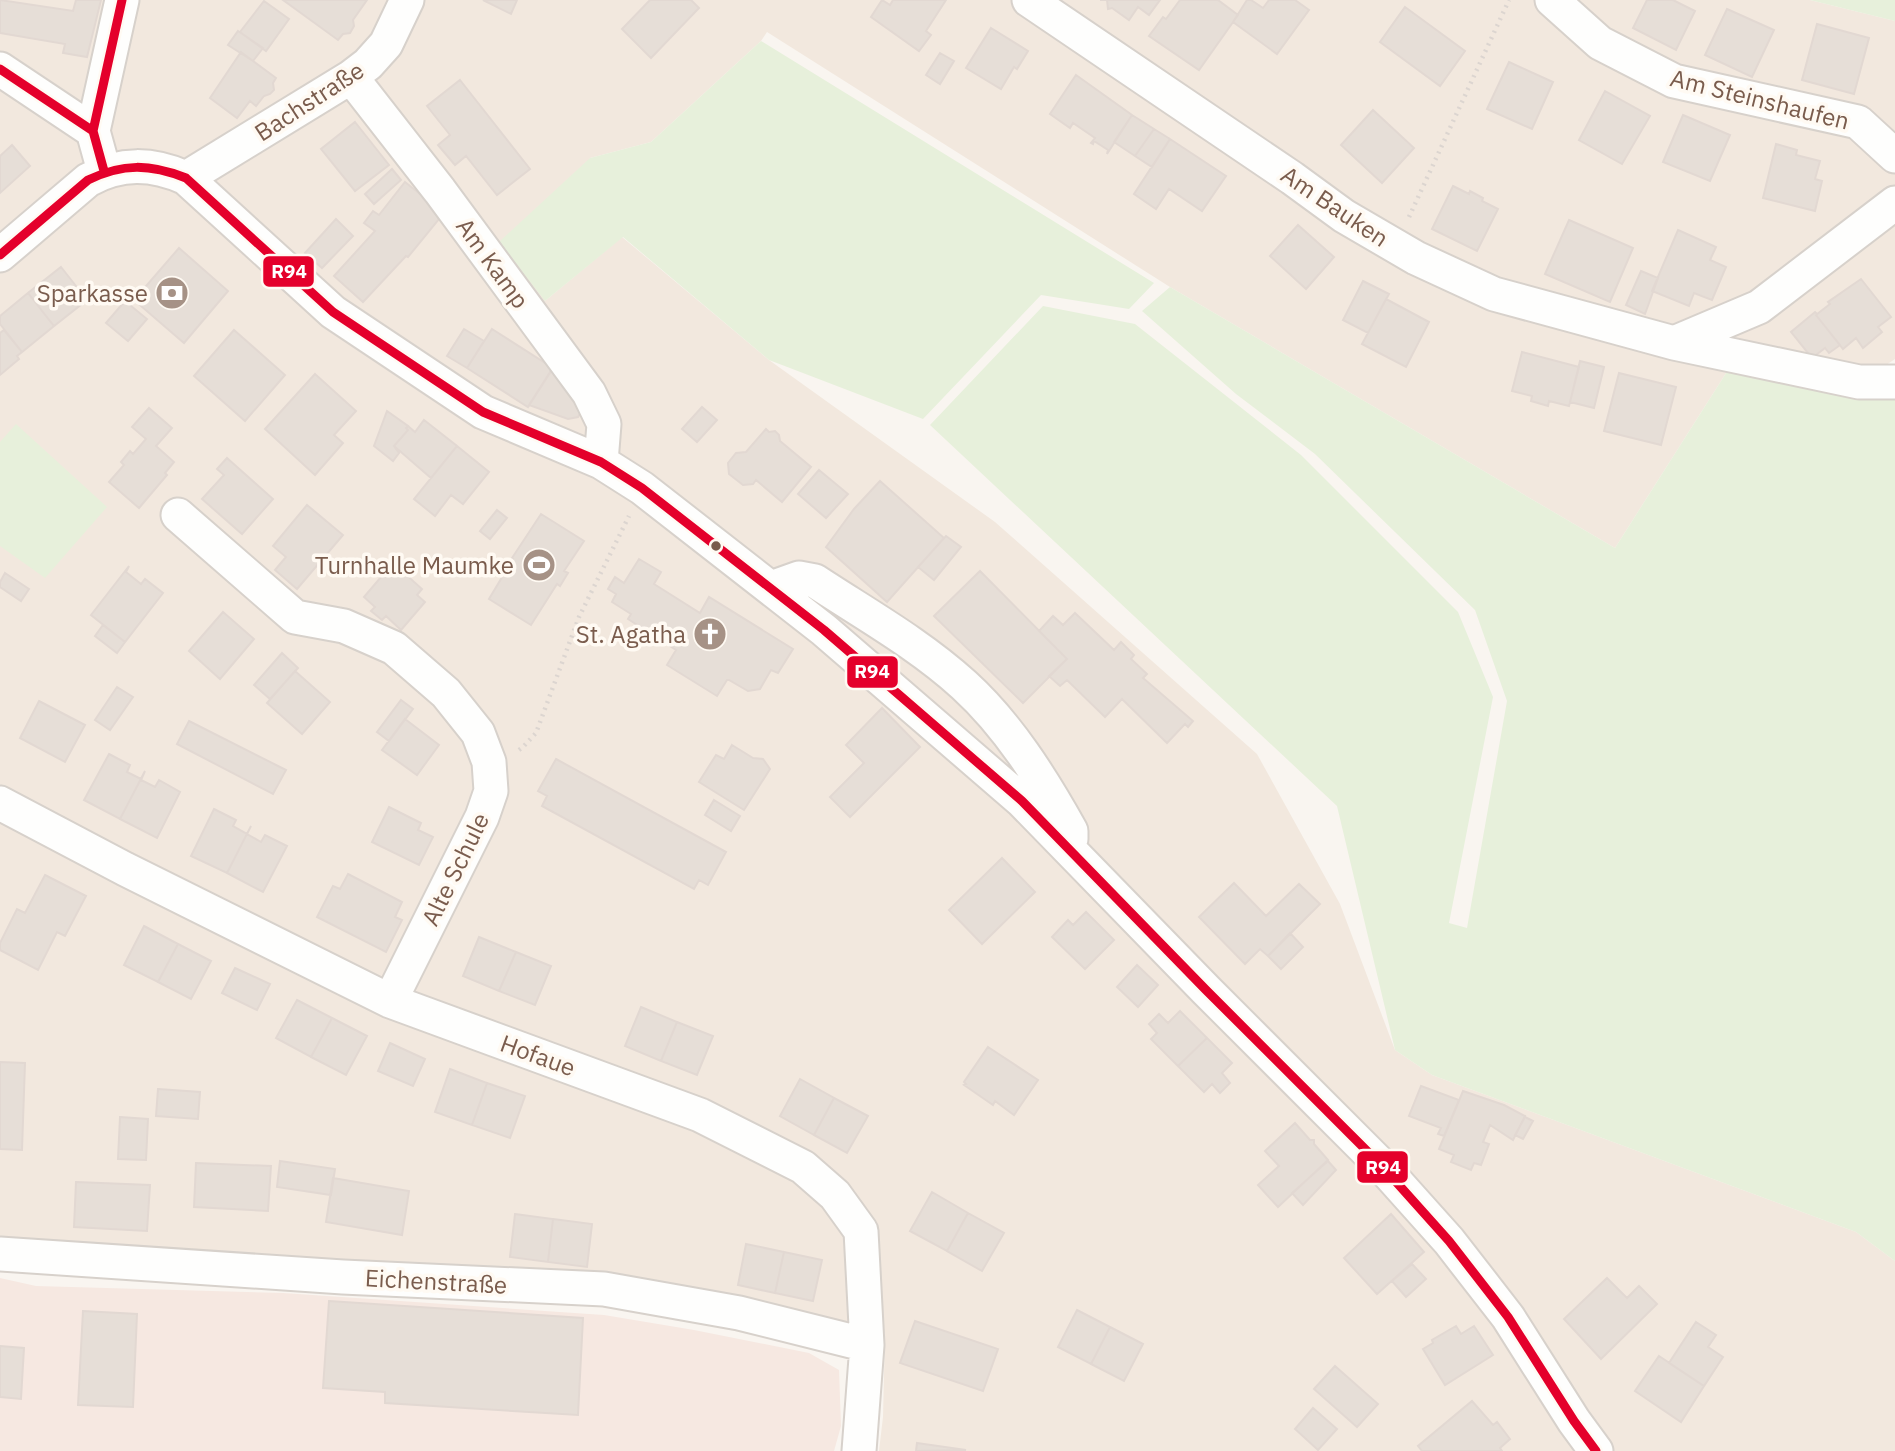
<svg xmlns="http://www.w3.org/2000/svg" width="1895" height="1451" font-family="'IBM Plex Sans',sans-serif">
<rect width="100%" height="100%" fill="#f9f5f0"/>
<path fill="#f2e8de" d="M0,0H1810L1895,21V359L1871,375L1728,370L1615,548L1170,287L767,32L761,41L651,142L590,158L545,301L622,237L769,360L995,522L1257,754L1340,904L1395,1050L1432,1075L1856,1232L1895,1261V1451H879L883,1417L885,1333L845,1323L40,1246L0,1237Z"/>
<path fill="#f6e8e1" d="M0,1278L36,1286L283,1293L604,1315L694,1330L809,1353L839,1370L841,1426L834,1451H0Z"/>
<path fill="#e7f0db" d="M1810,0H1895V21Z
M761,41L1154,283L1129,309L1041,295L923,419L769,360L623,237L545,301L499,242L590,158L651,142Z
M1170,287L1615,548L1728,370L1895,388V1261L1856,1232L1432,1075L1395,1050L1337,806L930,425L1043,306L1135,324L1301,455L1458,612L1493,697L1449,923L1467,928L1507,701L1475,610L1315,454L1236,394L1142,311Z
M16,424L107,507L45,578L0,546V442Z"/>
<path fill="#e6ded7" stroke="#e2d8d2" stroke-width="2" d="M0,0L73,11L76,0H101L87,57L63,53L65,44L0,33Z
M283,0H367L353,20L354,26L350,33L343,34L338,40Z
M483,0H517L511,14Z
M650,0H691L699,8L651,58L622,29Z
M882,0L890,5L893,0H946L926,31L931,35L919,51L871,17Z
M1100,0H1160L1149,15L1138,7L1129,20L1112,8L1108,9L1107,0Z
M1180,0H1218L1238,15L1199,70L1149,36L1163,17L1166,19Z
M1247,0H1251L1263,8L1269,0H1295L1309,10L1277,54L1233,22Z
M1647,0H1673L1695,11L1676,50L1633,28Z
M264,1L289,19L266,51L240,32Z
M1405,7L1465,51L1440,86L1380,42Z
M1727,9L1774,30L1752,77L1705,55Z
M1817,24L1869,38L1854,94L1802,80Z
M991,28L1028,51L1017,69L1014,67L1001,89L966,68Z
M238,31L263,48L253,61L228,45Z
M241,52L276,78L273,83L274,90L270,94L264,96L256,106L250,101L237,118L210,98Z
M940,53L954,61L940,84L926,75Z
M1509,62L1553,82L1532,129L1487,109Z
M1076,75L1132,115L1107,154L1108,150L1094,141L1093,144L1091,143L1095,138L1073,123L1070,128L1050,114Z
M460,80L530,169L497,195L466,156L455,165L438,145L450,135L427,106Z
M1605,91L1650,116L1622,164L1579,140Z
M1373,110L1414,148L1382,183L1341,145Z
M1132,115L1154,129L1135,156L1114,142Z
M1683,115L1730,135L1710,181L1663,162Z
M355,122L389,165L355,191L321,149Z
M1154,129L1170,139L1152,167L1135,156Z
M1170,139L1226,176L1202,211L1169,189L1156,209L1134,194Z
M1776,144L1797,150L1796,155L1820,161L1815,179L1822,181L1815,211L1763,198Z
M12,145L30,166L0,193V156Z
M392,169L401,180L374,204L365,194Z
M405,182L444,213L408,257L406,256L363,302L334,276L375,231L364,223L373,211L379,215Z
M1453,186L1469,194L1470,191L1483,198L1482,201L1498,209L1477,251L1432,229Z
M336,219L353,236L322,268L305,253Z
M1569,220L1633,248L1610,302L1545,274Z
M1298,225L1334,257L1306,289L1270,256Z
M1678,230L1716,247L1710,260L1726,267L1712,300L1694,293L1689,306L1652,291Z
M179,248L228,291L184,343L134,300Z
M61,267L87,300L54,326L28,293Z
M1641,271L1658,278L1645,314L1626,305Z
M1861,279L1891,317L1878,327L1882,332L1863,348L1856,338L1843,349L1816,315L1830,304L1828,302Z
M1363,281L1389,294L1368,333L1343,320Z
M28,293L54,326L22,352L0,324V316Z
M1386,299L1429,322L1406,367L1362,344Z
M125,301L147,319L128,341L106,323Z
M1815,312L1817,314L1816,315L1840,345L1829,353L1825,348L1812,358L1791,332Z
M464,329L484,341L467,368L447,356Z
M492,329L553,368L528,407L467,368Z
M4,330L22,352L17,356L19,359L0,375V333Z
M234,330L285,375L245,421L194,376Z
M1522,352L1579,367L1569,406L1549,401L1548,406L1531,401L1532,396L1512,391Z
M1580,361L1604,367L1594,408L1570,402Z
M552,369L583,408L578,417L568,419L529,405Z
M1619,373L1676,387L1661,445L1604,431Z
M315,374L356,411L334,435L343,443L315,475L265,429Z
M702,407L717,420L697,442L682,429Z
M149,408L172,428L156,446L174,462L165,473L167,475L139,508L109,482L124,465L121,462L130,451L133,454L146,439L132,427Z
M387,411L408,426L406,428L408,430L394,446L399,453L393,461L374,446Z
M424,420L457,446L431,478L394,446L408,430L406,428L408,426L415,432Z
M766,429L769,432L775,431L779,435L780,441L811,467L782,502L756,480L753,484L743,485L729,474L728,463L736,453L746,452Z
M457,446L489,472L463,504L451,495L435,516L414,499Z
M227,458L273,499L242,534L202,499L224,475L217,469Z
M819,470L848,494L826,518L798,494Z
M880,481L944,538L887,602L826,547L854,509Z
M307,505L343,535L297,589L275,570L286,557L273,546Z
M497,510L507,518L490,539L480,531Z
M541,514L584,541L564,571L568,573L560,586L557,584L531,625L489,599L513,559L512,558Z
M946,536L961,547L934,580L918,567Z
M639,559L661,572L654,584L700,613L709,597L793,649L778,673L771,670L760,689L748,691L729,680H727L717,696L667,665L676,650L628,619L631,614L612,602L616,594L608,589L615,577L624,583Z
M393,563L422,589L417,595L425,602L401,630L386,616L382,620L371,611L375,607L364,597Z
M129,566L126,572L141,584L145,579L163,593L125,642L91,615Z
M980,571L1067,659L1023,703L934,616Z
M5,573L29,589L21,601L0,587V582Z
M223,612L254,639L220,679L189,651Z
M1075,613L1114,650L1121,642L1134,655L1131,659L1147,674L1143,678L1193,721L1188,727L1185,724L1167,743L1122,699L1105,717L1067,680L1060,686L1049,676L1067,659L1039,631L1053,616L1063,625Z
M103,625L125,642L117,653L95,636Z
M282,653L298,668L270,699L254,685Z
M295,671L330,702L302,734L267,703Z
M117,687L133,697L110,730L95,720Z
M401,700L413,709L389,741L377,732Z
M39,701L85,725L65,762L20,738Z
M882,708L920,747L850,817L830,797L864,763L846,745Z
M405,719L439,745L417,775L382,750Z
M189,721L286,770L273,794L177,744Z
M732,745L753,758L763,759L770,769L744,810L699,782L716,755L724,759Z
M109,754L130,765L127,772L141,779L120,819L84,800Z
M556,759L726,852L708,885L699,880L694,889L542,806L547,796L538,791Z
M145,771L141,780L155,787L159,780L180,792L157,838L120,819Z
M714,800L740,816L731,831L705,815Z
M389,807L421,823L418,830L433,837L419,865L372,842Z
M214,809L236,820L233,826L247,834L227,873L191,856Z
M251,826L247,834L261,842L265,835L287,846L263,892L227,873Z
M1002,858L1035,892L982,944L949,910Z
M348,874L402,902L395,917L402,920L386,952L317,917L333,886L340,889Z
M45,875L86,896L65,936L57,932L38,970L0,950V943L17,909L25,913Z
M1234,883L1266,916L1299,884L1320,904L1268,956L1260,949L1245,964L1199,917Z
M1086,912L1114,940L1085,969L1052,937L1068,920L1073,925Z
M144,926L178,944L158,982L124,965Z
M1290,933L1303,947L1281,969L1268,956Z
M479,937L516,952L499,991L463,976Z
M178,944L211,961L191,999L158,982Z
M516,952L551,966L535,1005L499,991Z
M1137,965L1158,985L1138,1007L1117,987Z
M235,968L270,984L257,1010L222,993Z
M297,1000L332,1018L311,1057L276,1038Z
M641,1007L677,1022L661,1061L625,1046Z
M1180,1011L1207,1038L1178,1066L1151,1039L1157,1033L1149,1024L1159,1014L1168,1023Z
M332,1018L367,1036L346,1075L311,1057Z
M677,1022L713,1036L697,1075L661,1061Z
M1207,1038L1232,1063L1222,1073L1230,1083L1220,1093L1212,1084L1204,1092L1178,1066Z
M390,1043L425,1059L413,1086L378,1071Z
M988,1047L1038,1080L1014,1115L995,1101L993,1105L964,1085L966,1084L964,1082Z
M0,1062L25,1063L22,1150L0,1149Z
M450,1069L487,1083L472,1125L435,1112Z
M800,1079L834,1098L814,1135L780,1116Z
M487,1083L525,1096L510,1138L472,1125Z
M1421,1086L1459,1100L1444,1136L1438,1134L1441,1128L1409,1116Z
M158,1089L200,1092L198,1119L156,1116Z
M1463,1091L1504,1105L1525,1116L1513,1140L1490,1125L1483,1142L1489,1144L1481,1165L1474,1163L1471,1170L1451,1162L1454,1155L1439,1149Z
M834,1098L868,1116L847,1153L814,1135Z
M120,1117L148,1119L146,1160L118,1159Z
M1525,1117L1533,1121L1523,1139L1515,1135Z
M1295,1123L1310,1140H1314V1144L1328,1160L1278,1207L1258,1185L1279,1166L1265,1151Z
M280,1161L335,1169L331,1195L277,1187Z
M1328,1161L1336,1170L1303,1205L1292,1193Z
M196,1163L271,1166L268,1211L194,1207Z
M333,1178L409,1191L402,1235L326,1222Z
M76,1182L150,1185L147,1231L74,1227Z
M932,1192L968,1213L947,1251L910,1231Z
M968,1213L1004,1233L982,1271L947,1251Z
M515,1214L553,1219L548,1262L510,1257Z
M1391,1214L1424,1252L1377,1294L1344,1258Z
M553,1219L592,1224L587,1267L548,1262Z
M746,1244L784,1252L775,1293L738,1285Z
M784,1252L822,1260L813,1301L775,1293Z
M1412,1264L1426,1279L1406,1297L1392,1281Z
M1607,1278L1627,1298L1639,1286L1657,1304L1601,1359L1564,1319Z
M329,1301L583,1318L578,1415L385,1403V1392L323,1388Z
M1077,1310L1110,1327L1091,1364L1058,1347Z
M83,1311L137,1314L133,1407L78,1405Z
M915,1321L998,1349L983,1391L900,1363Z
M1696,1322L1716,1335L1708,1347L1723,1357L1704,1386L1669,1363Z
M1456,1326L1461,1334L1474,1326L1493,1355L1445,1385L1423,1349L1433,1343L1432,1340Z
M1110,1327L1143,1344L1124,1381L1091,1364Z
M0,1346L24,1348L21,1399L0,1397Z
M1659,1356L1704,1386L1681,1422L1635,1391Z
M1335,1366L1378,1404L1357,1427L1314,1389Z
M1472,1401L1493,1425L1497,1422L1510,1439L1500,1448L1502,1451H1422L1418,1446Z
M1313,1408L1337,1429L1318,1450L1295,1429Z
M917,1443L966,1450L916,1451Z"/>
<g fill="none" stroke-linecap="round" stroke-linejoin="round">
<defs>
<path id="minor" d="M1029,0L1292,178L1344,216L1416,258L1494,294L1674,343L1759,307L1895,203
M1552,0L1600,43L1674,81L1858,122L1895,156
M0,69L93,131L104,171
M351,77L440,191L589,393L604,424L601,462
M93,131L122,0
M186,178L351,77L368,64L386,44L407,0
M0,255L88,180C121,162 152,163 186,178L333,312L483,412L601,462L642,488L824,630L1022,801L1206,990L1381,1165L1449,1241L1508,1317L1574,1421L1596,1451
M1674,343L1859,382H1895
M178,515L295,617L344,626L394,648L446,693L478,733L489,762L491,791L482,817L390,1001
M771,588L799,578L815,581C865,614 919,644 964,685C1008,725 1042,779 1071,831V839
M0,803L125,869L390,1001L700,1115L803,1167L835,1195L861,1231L867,1345L859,1451
M0,1254L343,1277L604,1289L739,1313L867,1345"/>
</defs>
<use href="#minor" stroke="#d7d1cb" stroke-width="37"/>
<path stroke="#dcd5d0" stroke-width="4.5" stroke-dasharray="2 5" stroke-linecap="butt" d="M1409,217L1509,0
M519,750L523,747L536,733L579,617L629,516"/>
<use href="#minor" stroke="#fefefd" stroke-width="33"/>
<defs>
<path id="bus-1" d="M0,69L93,131L104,171
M93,131L122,0
M0,255L88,180C123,163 150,164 186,178L333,312L483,412L601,462L642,488L824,630L1022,801L1206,990L1381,1165L1449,1241L1508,1317L1574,1421L1596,1451"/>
</defs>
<use href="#bus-1" stroke="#fffaf3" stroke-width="14"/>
<use href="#bus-1" stroke="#e4002b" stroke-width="9"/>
</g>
<defs>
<symbol id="bank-disc" viewBox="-11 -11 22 22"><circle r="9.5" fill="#a69286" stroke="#fffaf3"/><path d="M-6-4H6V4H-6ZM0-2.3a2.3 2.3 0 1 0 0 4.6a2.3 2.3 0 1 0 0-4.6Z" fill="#fff"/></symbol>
<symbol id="stadium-disc" viewBox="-11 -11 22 22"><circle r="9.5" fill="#a69286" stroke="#fffaf3"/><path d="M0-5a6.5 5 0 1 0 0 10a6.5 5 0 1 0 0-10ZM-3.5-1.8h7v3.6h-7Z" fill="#fff"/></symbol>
<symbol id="church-disc" viewBox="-11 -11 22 22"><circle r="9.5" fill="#a69286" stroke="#fffaf3"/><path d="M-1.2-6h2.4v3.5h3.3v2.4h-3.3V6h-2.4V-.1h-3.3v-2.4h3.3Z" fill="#fff"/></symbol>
</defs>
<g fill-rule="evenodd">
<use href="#bank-disc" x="153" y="274" width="38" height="38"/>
<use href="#stadium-disc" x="520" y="546" width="38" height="38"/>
<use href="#church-disc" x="691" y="615" width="38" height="38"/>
</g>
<circle fill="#7a5c4d" stroke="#fffaf3" stroke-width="2.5" cx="716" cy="546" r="6"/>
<g text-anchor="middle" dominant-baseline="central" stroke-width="7" stroke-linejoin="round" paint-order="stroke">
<g font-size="24" fill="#7a5c4d" stroke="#fffaf3">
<text transform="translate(1760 99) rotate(14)">Am Steinshaufen</text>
<text transform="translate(309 101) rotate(-33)">Bachstraße</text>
<text transform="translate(1335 206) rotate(34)">Am Bauken</text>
<text transform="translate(493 263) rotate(54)">Am Kamp</text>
<text transform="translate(455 869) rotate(-64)">Alte Schule</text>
<text transform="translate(538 1055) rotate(20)">Hofaue</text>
<text transform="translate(436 1281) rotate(3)">Eichenstraße</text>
</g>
<g font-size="24" fill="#7a5c4d" stroke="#fffaf3" text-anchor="end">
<text x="148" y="293">Sparkasse</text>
<text x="514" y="565">Turnhalle Maumke</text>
<text x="686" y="634">St. Agatha</text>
</g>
</g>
<g stroke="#fffaf3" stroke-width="2.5">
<rect x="262" y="255" width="53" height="33" rx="7" fill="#e4002b"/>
<rect x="846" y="655" width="53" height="34" rx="7" fill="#e4002b"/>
<rect x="1356" y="1150" width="53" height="34" rx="7" fill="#e4002b"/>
</g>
<g font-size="19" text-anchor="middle" font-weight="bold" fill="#fff">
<text x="289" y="278">R94</text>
<text x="872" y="678">R94</text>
<text x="1383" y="1174">R94</text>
</g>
</svg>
